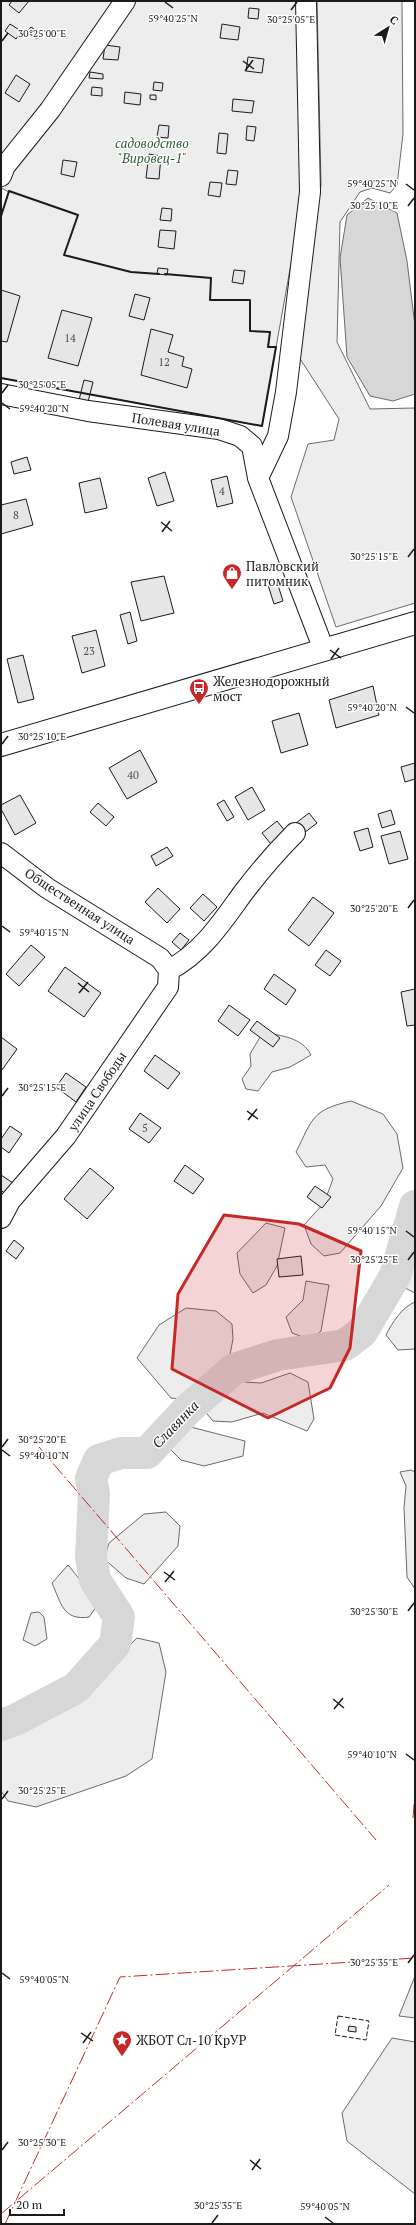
<svg xmlns="http://www.w3.org/2000/svg" width="416" height="2225" font-family="'PT Serif',serif">
<rect width="100%" height="100%" fill="#fff"/>
<path fill="#ededed" stroke="#6a6a6a" d="M1,1H300L302,55L300,213L262,426L1,378V216L9,192L1,188Z
M317,1H402L403,134L397,185L390,193L372,188L360,192L340,222L337,342L370,409L415,408V603L336,627L291,497L308,444L334,440L339,419L297,354L321,185Z
M263,1032C281,1036 302,1037 311,1055L290,1067L272,1072L258,1091L246,1089L242,1079L251,1066L250,1054Z
M351,1101L383,1114L397,1134L403,1168L381,1206L340,1253L324,1256L311,1244L304,1225L324,1203L333,1179L325,1165L306,1167L296,1152C313,1118 312,1110 351,1101Z
M266,1223L285,1228L277,1266L266,1285L253,1293L240,1274L237,1253Z
M415,1243V1293L403,1287Z
M306,1281L329,1285L321,1331L311,1340L292,1333L286,1317L303,1300Z
M415,1302V1349L398,1350L386,1335C392,1323 402,1307 415,1302Z
M186,1308L216,1311L232,1324L233,1339L228,1365L245,1382L261,1383L290,1373L308,1382L314,1419L307,1431L263,1413L232,1422L213,1421L196,1401L171,1398L137,1358L159,1325Z
M179,1424L245,1441L243,1456L204,1466L181,1460L167,1446Z
M411,1470L415,1472V1589L407,1577L404,1508L406,1486L400,1472Z
M166,1512L180,1526L178,1546L144,1584L126,1578L104,1559L109,1543L144,1514Z
M68,1565L99,1603L89,1617C63,1621 61,1603 52,1583Z
M39,1612L44,1617L47,1639L35,1646L23,1640L31,1613Z
M137,1638L159,1643L166,1672L152,1759L126,1776L36,1807L8,1801L1,1791V1738L77,1697Z
M415,1976V2018L399,2016Z
M392,2038L415,2042V2194L347,2141L342,2113Z"/>
<path fill="#d7d7d7" stroke="#6a6a6a" d="M368,198L397,213L407,261L415,326V394L393,401L370,396L347,357L340,258L347,215Z"/>
<g fill="none" stroke-linecap="round" stroke-linejoin="round">
<path stroke="#d7d7d7" stroke-width="32" d="M1,1725L15,1720L76,1688L115,1644L119,1617L95,1580L91,1557L94,1494L91,1478L99,1460L121,1453H147L188,1409L234,1369L278,1355L345,1345L362,1332L395,1276L415,1206"/>
</g>
<path fill="#e6e6e6" stroke="#1a1a1a" d="M12,1H29L19,13L9,5Z
M249,8L259,9L258,19L248,18Z
M10,24L21,31L16,39L5,31Z
M222,24L240,27L238,40L220,38Z
M31,27L40,33L37,39L27,32Z
M105,45L120,47L118,60L103,59Z
M248,57L264,59L262,73L246,71Z
M90,72L103,74V79L89,78Z
M16,75L30,84L19,102L5,93Z
M154,82L163,83L162,91L153,90Z
M92,87L102,88V96L91,95Z
M125,92L141,94L140,105L124,103Z
M150,95H156V100L150,99Z
M233,99L254,101L252,113L232,111Z
M159,125L169,126L168,138L157,137Z
M247,126L256,127L254,141L246,140Z
M219,133L228,134L226,154L217,153Z
M149,154L161,156L159,179L146,178Z
M63,160L77,162L74,177L61,174Z
M228,170L238,171L236,185L226,184Z
M210,182L222,183L220,197L208,195Z
M162,208L172,209L171,221L160,220Z
M160,230L176,231L174,249L158,247Z
M158,268L168,269L167,275L157,274Z
M234,270L245,271L243,284L232,282Z
M1,290L20,296L7,342L1,341Z
M135,294L150,298L144,320L129,316Z
M62,310L92,318L78,366L48,358Z
M151,329L173,335L168,352L184,357L182,366L192,369L187,388L141,375Z
M84,380L93,382L88,402L79,400Z
M27,457L31,470L14,474L11,462Z
M165,472L174,501L157,506L148,478Z
M227,476L233,503L217,507L211,480Z
M100,478L107,508L85,513L79,483Z
M26,499L33,525L1,534V505Z
M164,576L174,613L141,621L131,582Z
M277,582L283,601L274,604L268,585Z
M130,612L137,641L128,644L120,615Z
M96,630L105,666L82,673L72,636Z
M23,655L34,699L18,703L7,659Z
M373,686L379,715L336,728L329,700Z
M299,713L308,745L281,753L272,721Z
M140,750L157,782L127,799L109,768Z
M415,763V779L405,782L401,767Z
M252,787L265,810L248,820L235,797Z
M20,795L36,823L15,835L1,809V805Z
M224,800L234,817L227,821L217,804Z
M98,803L114,817L106,826L90,812Z
M391,810L395,824L382,828L378,814Z
M309,813L317,823L304,833L296,823Z
M277,821L289,836L274,848L262,833Z
M368,828L373,847L360,851L354,832Z
M400,831L408,859L389,864L381,836Z
M167,847L173,856L156,866L151,856Z
M158,888L180,909L167,923L145,902Z
M203,894L217,907L204,921L190,908Z
M313,897L334,913L309,946L288,930Z
M180,933L189,940L181,950L172,942Z
M31,945L45,957L19,986L6,974Z
M326,950L341,961L330,976L315,965Z
M65,967L101,993L84,1017L48,991Z
M274,974L296,990L286,1005L264,989Z
M415,989V1025L407,1026L401,992Z
M229,1005L250,1020L238,1036L218,1021Z
M257,1021L280,1038L273,1047L250,1030Z
M1,1037L17,1049L2,1070L1,1069Z
M155,1055L180,1073L168,1089L144,1071Z
M66,1073L86,1087L76,1102L56,1087Z
M140,1113L161,1128L149,1143L129,1129Z
M10,1126L22,1134L9,1153L1,1147V1139Z
M185,1165L204,1179L193,1194L174,1181Z
M90,1168L114,1188L87,1219L64,1199Z
M1,1175L13,1183L5,1194L1,1190Z
M315,1186L331,1197L322,1208L307,1197Z
M14,1240L24,1248L16,1259L6,1251Z
M301,1256L303,1275L279,1277L277,1259Z
M349,2026L356,2027V2032L348,2031Z"/>
<g fill="none" stroke-linecap="round" stroke-linejoin="round">
<defs>
<path id="minor" d="M1,176L5,166L50,110L125,1
M1,394L88,411L219,429L240,436L252,446L258,478L324,650
M258,478L278,436L286,392L310,192L306,1
M1,853L47,888L160,958L169,970L168,987L66,1136L10,1201L1,1218
M169,970C202,953 222,922 243,893C259,872 276,852 295,833"/>
<path id="major" d="M1,745L415,623"/>
</defs>
<use href="#minor" stroke="#1a1a1a" stroke-width="22"/>
<use href="#major" stroke="#1a1a1a" stroke-width="24"/>
<use href="#minor" stroke="#fff" stroke-width="20"/>
<use href="#major" stroke="#fff" stroke-width="22"/>
<path stroke="#1a1a1a" stroke-width="1" stroke-dasharray="5 2" stroke-linecap="butt" d="M338,2016L369,2021L366,2040L335,2035Z"/>
<path stroke="#1a1a1a" stroke-width="2" d="M1,216L9,191L78,215L64,255L131,272L159,274
M1,378L262,426L276,347H268L270,332L250,331V300H210L211,278L165,274"/>
<path stroke="#c62828" stroke-width="1" stroke-dasharray="14 3 2 3" stroke-linecap="butt" d="M39,1447L376,1840
M413,1818L415,1792
M1,2214L389,1885
M5,2224L120,1977L415,1958"/>
</g>
<path fill="#c62828" fill-opacity="0.2" stroke="#c62828" stroke-width="3" stroke-linejoin="round" d="M224,1215L299,1224L361,1251L350,1348L330,1388L268,1418L172,1369L178,1294Z"/>
<path fill="none" stroke="#1a1a1a" stroke-width="1.5" d="M165,2L173,8M291,10L297,2M2,41L8,33M243,61L254,69M245,71L253,60M406,184L414,190M408,206L414,198M2,393L8,385M2,403L10,409M161,522L172,531M162,532L170,521M408,557L414,549M330,650L341,658M331,659L339,648M406,707L414,713M2,744L8,736M408,908L414,900M2,926L10,932M78,983L89,992M79,993L88,982M2,1096L8,1088M247,1111L258,1119M248,1120L257,1109M406,1231L414,1237M408,1260L414,1252M2,1447L8,1439M2,1450L10,1456M164,1572L175,1580M165,1582L174,1571M408,1611L414,1603M333,1699L344,1708M334,1709L343,1698M406,1754L414,1760M2,1799L8,1791M408,1963L414,1955M2,1973L10,1979M81,2033L93,2041M83,2043L91,2032M2,2150L8,2142M250,2160L261,2169M252,2170L260,2159M325,2217L333,2223M212,2223L218,2215"/>
<defs>
<symbol id="shop-pin" viewBox="-11 -11 22 30"><path d="M0 17L-7.5 6A9.5 9.5 0 1 1 7.5 6Z" fill="#c62828" stroke="#fff"/><path d="M-5-2.5h2.3a2.7 3.5 0 0 1 5.4 0H5L5.5 6h-11ZM-1.5-2.5h3a1.5 2.3 0 0 0-3 0Z" fill="#fff"/></symbol>
<symbol id="bus-pin" viewBox="-11 -11 22 30"><path d="M0 17L-7.5 6A9.5 9.5 0 1 1 7.5 6Z" fill="#c62828" stroke="#fff"/><path d="M-5-6H5V4H4V6H2V4H-2V6H-4V4H-5ZM-3.5-4V0h7V-4ZM-3.5 1.2v1.5H-2V1.2ZM2 1.2v1.5H3.5V1.2Z" fill="#fff"/></symbol>
<symbol id="sight-pin" viewBox="-11 -11 22 30"><path d="M0 17L-7.5 6A9.5 9.5 0 1 1 7.5 6Z" fill="#c62828" stroke="#fff"/><path d="M0-6L1.8-2.2L6-1.7L2.9 1.2L3.7 5.4L0 3.3L-3.7 5.4L-2.9 1.2L-6-1.7L-1.8-2.2Z" fill="#fff"/></symbol>
</defs>
<g fill-rule="evenodd">
<use href="#shop-pin" x="221" y="562" width="22" height="30"/>
<use href="#bus-pin" x="188" y="677" width="22" height="30"/>
<use href="#sight-pin" x="111" y="2029" width="22" height="30"/>
</g>
<g text-anchor="middle" dominant-baseline="central" stroke-width="3" stroke-linejoin="round" paint-order="stroke">
<g font-size="11" fill="#4d4d4d">
<text x="70" y="338">14</text>
<text x="164" y="362">12</text>
<text x="222" y="491">4</text>
<text x="16" y="515">8</text>
<text x="89" y="651">23</text>
<text x="133" y="775">40</text>
<text x="145" y="1128">5</text>
</g>
<g font-size="13" font-style="italic" fill="#2b5a34" stroke="#fff">
<text x="152" y="143">садоводство<tspan x="152" dy="15">"Вировец-1"</tspan></text>
</g>
<g font-size="13" fill="#1a1a1a" stroke="#fff">
<text transform="translate(176 424) rotate(9)">Полевая улица</text>
<text transform="translate(80 906) rotate(33)">Общественная улица</text>
<text transform="translate(97 1091) rotate(-56)">улица Свободы</text>
</g>
<g font-size="13" fill="#1a1a1a" stroke="#fff" text-anchor="start">
<text x="246" y="566">Павловский<tspan x="246" dy="15">питомник</tspan></text>
<text x="213" y="681">Железнодорожный<tspan x="213" dy="15">мост</tspan></text>
<text x="136" y="2040">ЖБОТ Сл-10 КрУР</text>
</g>
<g font-size="14" font-style="italic" fill="#1a1a1a" stroke="#fff">
<text transform="translate(175 1424) rotate(-46)">Славянка</text>
</g>
</g>
<g font-size="10" text-anchor="middle" fill="#1a1a1a" stroke="#fff" stroke-width="3" stroke-linejoin="round" paint-order="stroke">
<text x="173" y="22">59°40'25"N</text>
<text x="291" y="23">30°25'05"E</text>
<text x="42" y="37">30°25'00"E</text>
<text x="372" y="187">59°40'25"N</text>
<text x="374" y="209">30°25'10"E</text>
<text x="42" y="388">30°25'05"E</text>
<text x="44" y="412">59°40'20"N</text>
<text x="374" y="560">30°25'15"E</text>
<text x="372" y="711">59°40'20"N</text>
<text x="42" y="740">30°25'10"E</text>
<text x="374" y="912">30°25'20"E</text>
<text x="44" y="936">59°40'15"N</text>
<text x="42" y="1091">30°25'15"E</text>
<text x="372" y="1234">59°40'15"N</text>
<text x="374" y="1263">30°25'25"E</text>
<text x="42" y="1443">30°25'20"E</text>
<text x="44" y="1459">59°40'10"N</text>
<text x="374" y="1615">30°25'30"E</text>
<text x="372" y="1758">59°40'10"N</text>
<text x="42" y="1794">30°25'25"E</text>
<text x="374" y="1966">30°25'35"E</text>
<text x="44" y="1983">59°40'05"N</text>
<text x="42" y="2146">30°25'30"E</text>
<text x="218" y="2209">30°25'35"E</text>
<text x="325" y="2210">59°40'05"N</text>
</g>
<rect width="416" height="2225" fill="none" stroke="#1a1a1a" stroke-width="4"/>
<g transform="translate(388 28) rotate(37)" stroke="#ffffff" stroke-width="3" paint-order="stroke">
<path d="M0-3L7 15L0 10L-7 15Z" fill="#1a1a1a"/>
<text y="-6" font-size="11" font-weight="bold" text-anchor="middle" fill="#1a1a1a">С</text>
</g>
<path d="M10 2209v6h54v-6" fill="none" stroke="#1a1a1a" stroke-width="2"/>
<text x="16" y="2209" font-size="12" fill="#1a1a1a" stroke="#ffffff" stroke-width="3" paint-order="stroke">20 m</text>
</svg>
